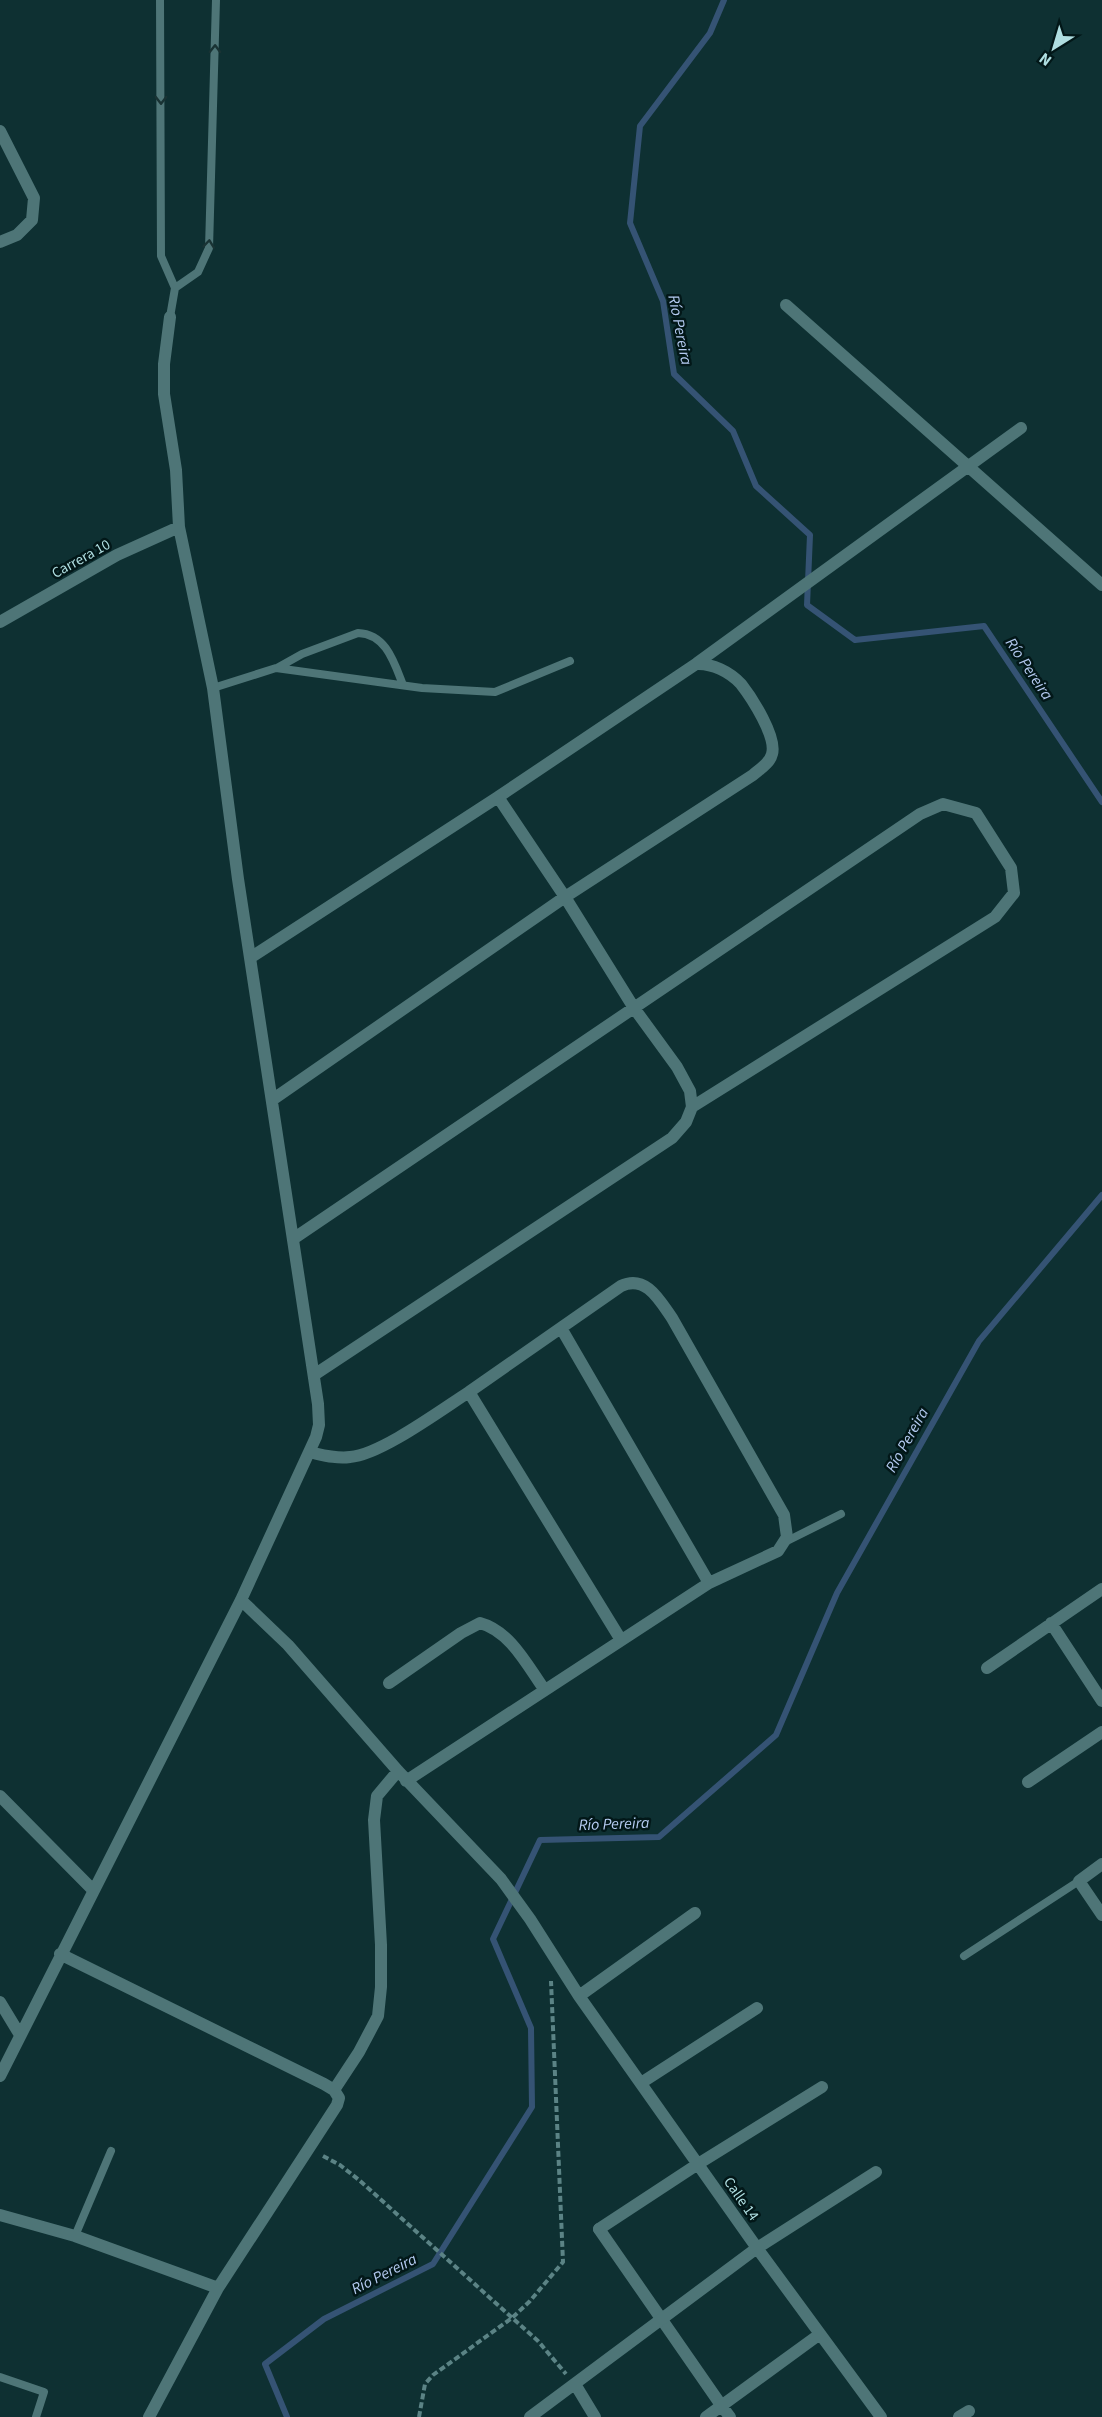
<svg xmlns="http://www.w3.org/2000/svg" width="1102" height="2417" font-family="'Source Sans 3',sans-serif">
<rect width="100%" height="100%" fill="#0e3032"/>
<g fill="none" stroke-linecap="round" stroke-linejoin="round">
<path stroke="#355374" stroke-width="6" d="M724,0L710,33L640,126L630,223L663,301L674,374L733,431L756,486L810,535L807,605L855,640L984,626L1102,802
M287,2417L265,2364L324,2319L433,2264L532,2107L531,2028L493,1939L540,1840L659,1837L776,1735L837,1593L979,1341L1102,1195"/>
<path stroke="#5b8385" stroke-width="4" stroke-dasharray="6 3" stroke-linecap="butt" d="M323,2156L340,2165L359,2180L538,2341L566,2374
M419,2417L425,2384L433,2375L512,2318L530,2301L563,2262L551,1981"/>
<path stroke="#4e7577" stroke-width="8" d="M160,0L161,256L175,288L170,317
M175,288L198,272L209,248L216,0
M277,668L302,654L358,633C386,634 394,662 403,685
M213,688L276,668L422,688L495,692L570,661
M785,1542L841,1514
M964,1956L1079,1881
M75,2236L111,2151
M0,2377L44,2392L36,2417"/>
<path stroke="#4e7577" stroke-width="12" d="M599,2229L721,2405"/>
<path stroke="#4e7577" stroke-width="12" d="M0,131L34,198L32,220L17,235L0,242
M786,305L1102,585
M0,622L117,555L179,527
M697,663L1021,428
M250,958L498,797L565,897L634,1008L677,1067L690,1091L692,1107L686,1122L672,1138L314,1375
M272,1100L565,897L753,775C760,769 770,763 772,754C777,737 752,698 741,684C730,672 712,663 696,664L498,797
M293,1239L920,814L943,804L976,813L1011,868L1014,893L995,917L692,1107
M561,1328L709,1583
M309,1452C323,1455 336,1459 350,1457C380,1455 441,1410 469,1392L621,1640
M241,1600L288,1645L398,1771L501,1879L530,1919L579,1996L757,2248L881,2417
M1051,1623L1102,1701
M987,1668L1102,1589
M389,1683L461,1633L480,1623C510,1631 527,1665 544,1689
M406,1781L709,1583L778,1551L787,1537L784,1515L672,1318C660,1301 646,1274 621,1286L469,1392
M1028,1782L1102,1732
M0,1796L93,1890
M1102,1864L1079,1881L1102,1915
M60,1954L324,2084L334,2090L339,2098L337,2105L218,2288L149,2417
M579,1996L695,1913
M0,2002L20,2035
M0,2076L241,1600L316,1437L319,1425L318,1404L238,879L213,688L179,527L176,470L164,394V364L170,317
M641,2083L757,2008
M334,2090L359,2052L378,2016L381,1987V1945L374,1820L377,1796L398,1771
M0,2215L75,2236L218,2288
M599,2229L698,2164L822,2087
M575,2384L595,2417
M721,2405L730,2417
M530,2417L757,2248L876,2172
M706,2417L820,2334
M959,2417L969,2411"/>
</g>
<defs><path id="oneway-chevron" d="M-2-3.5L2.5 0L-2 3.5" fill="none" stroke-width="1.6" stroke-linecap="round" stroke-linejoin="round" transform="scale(1.5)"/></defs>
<g stroke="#193334">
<use href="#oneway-chevron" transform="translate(215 49) rotate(-89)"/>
<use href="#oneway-chevron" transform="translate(161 100) rotate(90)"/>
<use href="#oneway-chevron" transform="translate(209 244) rotate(-84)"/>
</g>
<g text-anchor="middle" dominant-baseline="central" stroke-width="5" stroke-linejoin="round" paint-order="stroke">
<g font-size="15" fill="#afdee1" stroke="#021718">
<text transform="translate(81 559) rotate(-29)">Carrera 10</text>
<text transform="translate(741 2199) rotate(55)">Calle 14</text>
</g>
<g font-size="16" font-style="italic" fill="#b4caf0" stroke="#021718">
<text transform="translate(680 330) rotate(79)">Río Pereira</text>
<text transform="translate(1029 669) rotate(56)">Río Pereira</text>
<text transform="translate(907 1440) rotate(-61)">Río Pereira</text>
<text transform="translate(614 1824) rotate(-2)">Río Pereira</text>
<text transform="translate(384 2274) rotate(-27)">Río Pereira</text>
</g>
</g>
<g transform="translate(1054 48) rotate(217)" stroke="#021718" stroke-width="4.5" paint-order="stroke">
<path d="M0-4.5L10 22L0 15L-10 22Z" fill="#afdee1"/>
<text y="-9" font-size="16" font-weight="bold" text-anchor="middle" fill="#afdee1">N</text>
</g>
</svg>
